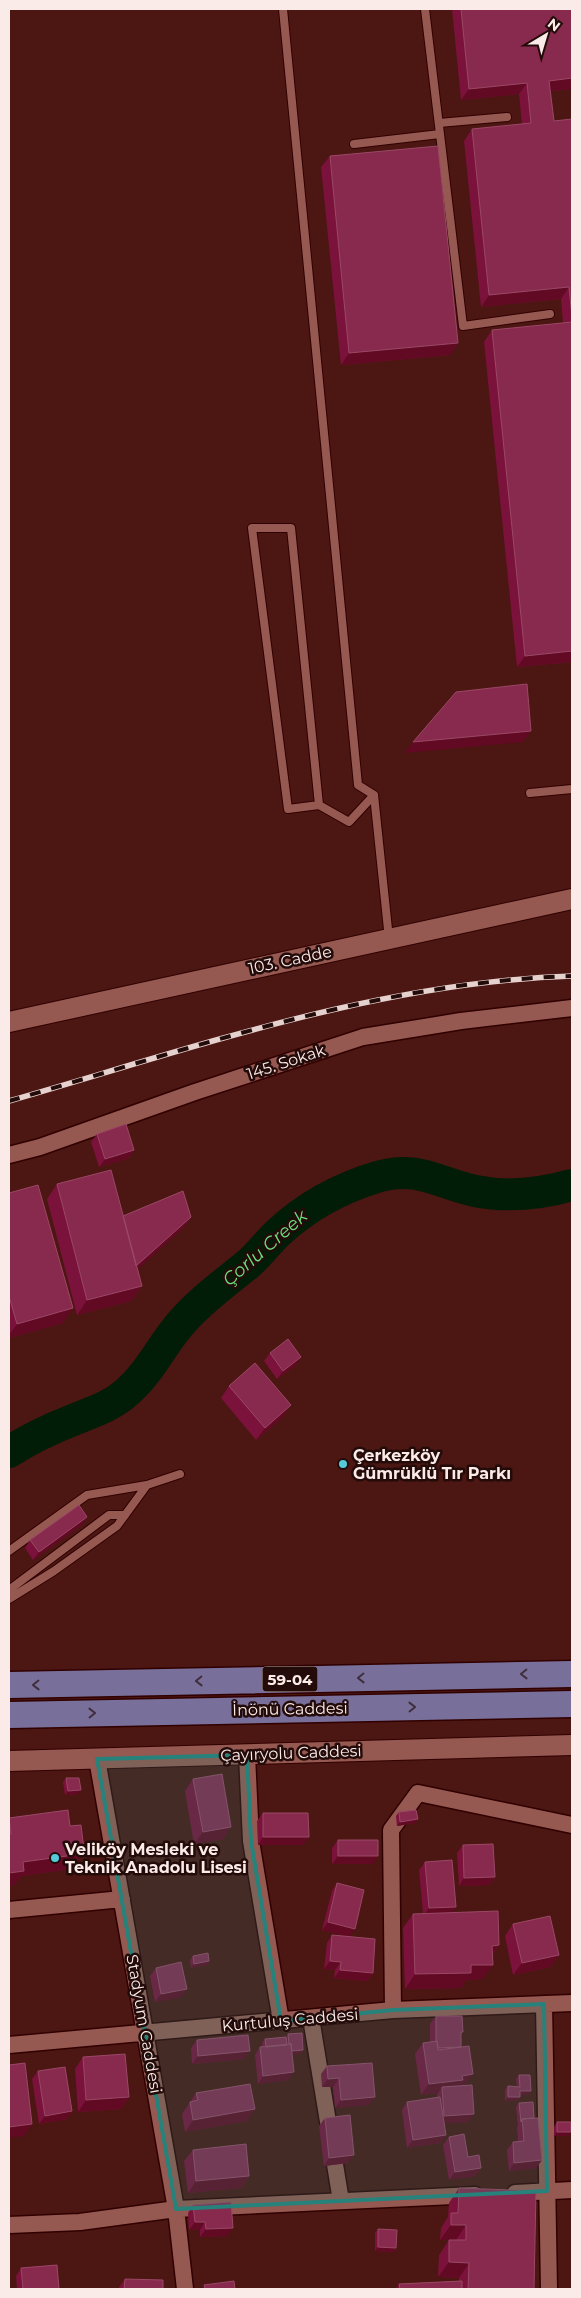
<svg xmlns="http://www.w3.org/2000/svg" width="581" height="2298" font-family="Montserrat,sans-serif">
<rect width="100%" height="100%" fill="#4c1612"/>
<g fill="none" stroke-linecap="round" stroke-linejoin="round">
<path stroke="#021d07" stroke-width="32" d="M9,1452C29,1439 50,1429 73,1420C92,1412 110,1407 126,1393C150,1373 162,1344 182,1322C201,1300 225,1283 247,1265C259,1255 268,1242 279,1232C307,1206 341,1188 377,1177C419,1165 437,1183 475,1191C509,1198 540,1194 572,1185"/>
<defs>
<path id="service" d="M283,9L358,785L374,795L349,822L319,805L288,809L252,528H291L319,805
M425,9L463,326L550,314
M439,123L507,117
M354,144L440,134
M530,793L572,789
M374,795L389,939
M9,1551L87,1495L147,1485
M9,1590L109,1515H125
M9,1599L54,1571L117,1526L147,1485L180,1474"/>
<path id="minor" d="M9,1155L40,1147L195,1092L363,1037L461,1021L572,1008
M247,1755L251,1841L281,2021
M97,1759L176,2209L185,2289
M9,1910L122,1899
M544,2004L549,2289
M393,2010L391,1830L418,1793L572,1825
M311,2018L341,2201
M9,2045L393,2010L572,2003
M515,2193L572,2190
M9,2225L80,2222L176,2209L475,2195"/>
<path id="tertiary" d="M9,1022L572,899
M9,1761L572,1745"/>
<path id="primary" d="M9,1685L572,1674
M9,1715L572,1704"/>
</defs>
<use href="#service" stroke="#300000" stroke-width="10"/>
<use href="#minor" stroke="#300000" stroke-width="19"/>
<use href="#tertiary" stroke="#300000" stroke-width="22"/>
<use href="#primary" stroke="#300000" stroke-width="29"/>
<use href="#service" stroke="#965951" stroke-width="8"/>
<use href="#minor" stroke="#965951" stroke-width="16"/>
<use href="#tertiary" stroke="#965951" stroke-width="20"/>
<use href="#primary" stroke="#78709b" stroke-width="26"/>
<defs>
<path id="rail" d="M9,1101C193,1048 379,982 572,976"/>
</defs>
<use href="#rail" stroke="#e5d2cf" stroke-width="5.5"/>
<use href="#rail" stroke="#230b09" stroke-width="4" stroke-dasharray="11" stroke-linecap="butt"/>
</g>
<path fill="#7b123b" d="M452,9H572V89L551,91L554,121L572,119V662L517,667L484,342L492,330L563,323L561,299L481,307L464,141L472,129L522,124L519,94L461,100Z
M330,156L458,343L450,355L341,365L321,167Z
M97,1134L134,1150L129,1158L99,1167L91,1142Z
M57,1184L123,1216L191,1217L183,1228L137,1269L142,1286L131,1301L77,1315L47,1199Z
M9,1193L63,1323L9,1338Z
M270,1353L296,1365L277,1379L264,1361Z
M229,1386L283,1417L256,1440L221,1398Z
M82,1525L33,1560L25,1548L30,1540Z
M66,1778L78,1794L65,1795L63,1782Z
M193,1779L223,1839L194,1844L185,1791Z
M399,1812L415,1823L397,1826L396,1816Z
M263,1813L303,1845H258L257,1821Z
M9,1818L74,1865L67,1866L64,1870L21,1876L14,1885L9,1886Z
M338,1840L373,1864H332V1848Z
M463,1845L495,1877L489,1885L459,1886L457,1853Z
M425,1862L451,1912L499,1945L493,1954L482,1979L466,1980L461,1988L405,1989L403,1928L413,1914L423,1913L419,1870Z
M337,1883L349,1937L373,1973L367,1981L334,1978L335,1970L324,1969L327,1943L332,1935L348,1936L322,1930L332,1891Z
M513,1924L559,1955L550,1967L513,1975L505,1936Z
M193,1956L209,1961L207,1965L191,1968L190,1960Z
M156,1968L187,1989L181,1997L155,2002L150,1976Z
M436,2016L461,2035V2047L468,2122L444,2123L446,2135L440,2143L407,2148L402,2110L407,2102L437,2097V2095L438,2093L421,2095L415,2054L423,2043L430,2042V2024Z
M288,2034L303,2050L300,2054H292L288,2080L258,2084L255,2055L260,2047H262V2043L265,2039L286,2037Z
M197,2040L244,2059L192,2064L191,2048Z
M83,2057L129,2097L121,2109L78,2112L75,2069Z
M327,2066L369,2105L335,2108L333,2087H322L321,2074Z
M38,2071L72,2111L67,2119L39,2124L32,2079Z
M519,2075L531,2091L528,2095H520L517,2101H505V2090L508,2086L517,2087L516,2079Z
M196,2093L247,2121L185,2132L182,2114Z
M519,2103L534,2118L542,2160L536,2168L509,2171L507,2150L513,2142L518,2141L517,2127L518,2126L516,2107Z
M325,2118L348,2163L324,2166L319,2126Z
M557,2122L568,2136H554V2127Z
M449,2137L468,2157L481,2168L475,2176L449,2180L443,2145Z
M193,2150L249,2176L241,2188L188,2193L184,2161Z
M459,2188L534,2289H396L399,2284L459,2281V2278L438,2277L439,2255L449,2240H456H440L441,2228L448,2217L449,2203Z
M193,2205L227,2236L200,2237V2230H189L188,2213Z
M378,2229L396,2248L394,2252L375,2251V2233Z
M21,2268L59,2289H17L16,2276Z
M125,2279L163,2289H119V2287Z"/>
<path fill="#620a23" d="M572,78V89L541,92L549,81Z
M527,83L519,94L461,100L469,89Z
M569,287L561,299L481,307L489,295Z
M458,343L450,355L341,365L349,353Z
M572,651V662L517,667L525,656Z
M531,731L523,742L405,753L413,742Z
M134,1150L129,1158L99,1167L105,1159Z
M191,1217L183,1228L126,1280L134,1268Z
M142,1286L131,1301L77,1315L87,1300Z
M73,1308L63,1323L9,1338V1335L17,1324Z
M301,1357L296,1365L277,1379L283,1371Z
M291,1405L283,1417L256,1440L265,1428Z
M87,1517L82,1525L33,1560L39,1552Z
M81,1790L78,1794L65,1795L68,1791Z
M418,1819L415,1823L397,1826L400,1822Z
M231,1827L223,1839L194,1844L203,1832Z
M263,1837H309L303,1845H258Z
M84,1850L74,1865L67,1866L64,1870L21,1876L14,1885L9,1886V1873L23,1862L74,1852Z
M338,1856H378L373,1864H332Z
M495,1877L489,1885L459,1886L464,1878Z
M456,1907L450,1915L423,1916L429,1908Z
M328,1922L355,1929L349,1937L322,1930Z
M499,1945L488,1960L492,1946Z
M559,1955L550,1967L513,1975L522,1963Z
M209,1961L207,1965L191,1968L194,1964Z
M330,1961L341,1962L335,1970L324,1969Z
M471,1965H493L482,1979L466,1980L461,1988L405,1989L415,1974Z
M340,1970L373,1973L367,1981L334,1978Z
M187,1989L181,1997L155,2002L161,1994Z
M303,2050L300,2054L287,2055L289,2051Z
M250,2051L244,2059L192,2064L198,2056Z
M294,2072L288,2080L258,2084L263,2076Z
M473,2074L464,2086L442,2087L438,2093L421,2095L429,2084L462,2076Z
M339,2078L333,2087H322L328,2079Z
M520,2091H531L528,2095H517Z
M129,2097L121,2109L78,2112L86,2100Z
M375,2097L369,2105L335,2108L341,2100Z
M508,2097H520L517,2101H505Z
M255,2109L247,2121L185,2132L193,2120Z
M72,2111L67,2119L39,2124L45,2116Z
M474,2114L468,2122L439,2124L444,2116Z
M32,2124L24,2136L9,2138V2127Z
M557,2132H571L568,2136H554Z
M446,2135L440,2143L407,2148L413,2140Z
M354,2155L348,2163L324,2166L329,2158Z
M542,2160L536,2168L509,2171L514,2163Z
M481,2168L475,2176L449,2180L455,2172Z
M249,2176L241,2188L188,2193L196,2181Z
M195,2222H205L200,2230H189Z
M451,2225H466L456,2240H440Z
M233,2228L227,2236L200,2237L206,2229Z
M378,2247L396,2248L394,2252L375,2251Z
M449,2262L469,2263L459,2278L438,2277Z"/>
<path fill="#882a4e" stroke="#9a4866" d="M461,9H572V78L549,81L554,121L572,119V317L569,287L489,295L472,129L531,123L527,83L469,89Z
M438,146L458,343L349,353L330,156Z
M572,322V651L525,656L492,330Z
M527,684L531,731L413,742L456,692Z
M126,1124L134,1150L105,1159L97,1134Z
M111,1170L142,1286L87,1300L57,1184Z
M38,1185L73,1308L17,1324L9,1296V1193Z
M183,1191L191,1217L136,1266L123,1216Z
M288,1339L301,1357L283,1371L270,1353Z
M255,1363L291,1405L265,1428L229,1386Z
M79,1505L87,1517L39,1552L30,1540Z
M222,1774L231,1827L203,1832L193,1779Z
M66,1778H79L81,1790L68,1791Z
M68,1810L70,1826L81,1825L84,1850L74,1852V1855L23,1862L24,1871L9,1873V1834H11L9,1818Z
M416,1810L418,1819L400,1822L399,1812Z
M263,1813H308L309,1837H263Z
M338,1840H378V1856H338Z
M493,1844L495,1877L464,1878L463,1845Z
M452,1860L456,1907L429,1908L425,1862Z
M337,1883L364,1890L355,1929L328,1922Z
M498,1911L499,1945L492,1946L493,1965H471V1973L415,1974L413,1914Z
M550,1916L559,1955L522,1963L513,1924Z
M332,1935L375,1939L373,1973L340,1970L341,1962L330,1961Z
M208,1953L209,1961L194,1964L193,1956Z
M181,1962L187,1989L161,1994L156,1968Z
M436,2016H462L463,2032H461V2047L438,2048L437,2041H436Z
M302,2033L303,2050L292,2051L291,2044H289L288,2034Z
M248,2035L250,2051L198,2056L197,2040Z
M286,2037L287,2045L266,2047L265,2039Z
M437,2041L438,2050L469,2046L473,2074L462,2076L463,2080L429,2084L423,2043Z
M291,2044L294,2072L263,2076L260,2047Z
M125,2054L129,2097L86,2100L83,2057Z
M25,2063L32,2124L9,2127V2065Z
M372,2063L375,2097L341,2100L339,2078L328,2079L327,2066Z
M65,2067L72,2111L45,2116L38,2071Z
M519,2075H530L531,2091H520V2097H508V2086L520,2087Z
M250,2084L255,2109L193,2120L190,2102L198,2100L196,2093Z
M472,2085L474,2114L444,2116L442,2087Z
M440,2097L446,2135L413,2140L407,2102Z
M533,2102L534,2118L522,2119L521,2122L519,2103Z
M350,2115L354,2155L329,2158L325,2118Z
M538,2118L542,2160L514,2163L513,2142L524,2141L522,2119Z
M557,2122H571V2132H557Z
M464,2134L468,2157L479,2155L481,2168L455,2172L449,2137Z
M246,2144L249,2176L196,2181L193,2150Z
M459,2188L536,2191L534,2289H468L469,2263L449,2262V2240H466V2225H451V2213H458Z
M231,2202L233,2228L206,2229L205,2222H195L193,2205Z
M378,2229L397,2230L396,2248L378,2247Z
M57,2265L59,2289H23L21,2268Z
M125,2279L163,2280V2289H124Z
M234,2281L235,2289H205L204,2285Z
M462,2281V2289H400L399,2284Z"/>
<defs><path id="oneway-chevron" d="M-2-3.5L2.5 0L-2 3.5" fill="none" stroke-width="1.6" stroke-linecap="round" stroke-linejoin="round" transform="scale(1.25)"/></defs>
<g stroke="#412e3c">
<use href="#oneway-chevron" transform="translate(524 1674) rotate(179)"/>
<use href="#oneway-chevron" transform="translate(361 1678) rotate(179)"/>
<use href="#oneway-chevron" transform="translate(199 1681) rotate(179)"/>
<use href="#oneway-chevron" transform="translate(36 1685) rotate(179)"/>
<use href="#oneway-chevron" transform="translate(412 1707) rotate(-1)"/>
<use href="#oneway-chevron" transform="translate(92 1713) rotate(-1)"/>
</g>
<path fill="#26827a" fill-opacity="0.2" stroke="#26827a" stroke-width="4" stroke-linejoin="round" d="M247,1755L251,1841L281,2021L393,2010L544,2004L547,2191L176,2209L97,1759Z"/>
<g fill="#53cbdb" stroke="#230b09" stroke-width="2">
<circle cx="343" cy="1464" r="5"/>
<circle cx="55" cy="1858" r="5"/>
</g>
<g text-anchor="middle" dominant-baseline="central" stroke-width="5" stroke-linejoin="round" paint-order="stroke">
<rect fill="#230b09" stroke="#baa8a6" stroke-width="1" x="262.5" y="1666.5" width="55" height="25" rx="4"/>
<g font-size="15" font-weight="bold" fill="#faebe9">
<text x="290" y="1679">59-04</text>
</g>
<g font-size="16" fill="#faebe9" stroke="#230b09">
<text transform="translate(290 960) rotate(-12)">103. Cadde</text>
<text transform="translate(286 1062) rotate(-18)">145. Sokak</text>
<text transform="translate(290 1709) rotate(-1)">İnönü Caddesi</text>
<text transform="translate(291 1753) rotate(-2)">Çayıryolu Caddesi</text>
<text transform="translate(290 2020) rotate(-5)">Kurtuluş Caddesi</text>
<text transform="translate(144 2024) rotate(80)">Stadyum Caddesi</text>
</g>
<g font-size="16" font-weight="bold" fill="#faebe9" stroke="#230b09" text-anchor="start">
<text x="353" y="1455">Çerkezköy<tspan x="353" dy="18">Gümrüklü Tır Parkı</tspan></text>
<text x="65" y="1849">Veliköy Mesleki ve<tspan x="65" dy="18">Teknik Anadolu Lisesi</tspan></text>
</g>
<g font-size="18" font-style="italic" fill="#6ce080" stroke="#230b09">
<text transform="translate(265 1248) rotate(-41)">Çorlu Creek</text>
</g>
</g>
<rect width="581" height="2298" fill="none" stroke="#faebe9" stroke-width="20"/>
<g transform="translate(546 35) rotate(38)" stroke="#230b09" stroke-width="4" paint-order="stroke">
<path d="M0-4L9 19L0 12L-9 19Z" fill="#faebe9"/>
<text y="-8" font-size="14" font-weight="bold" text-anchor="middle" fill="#faebe9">N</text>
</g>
</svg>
